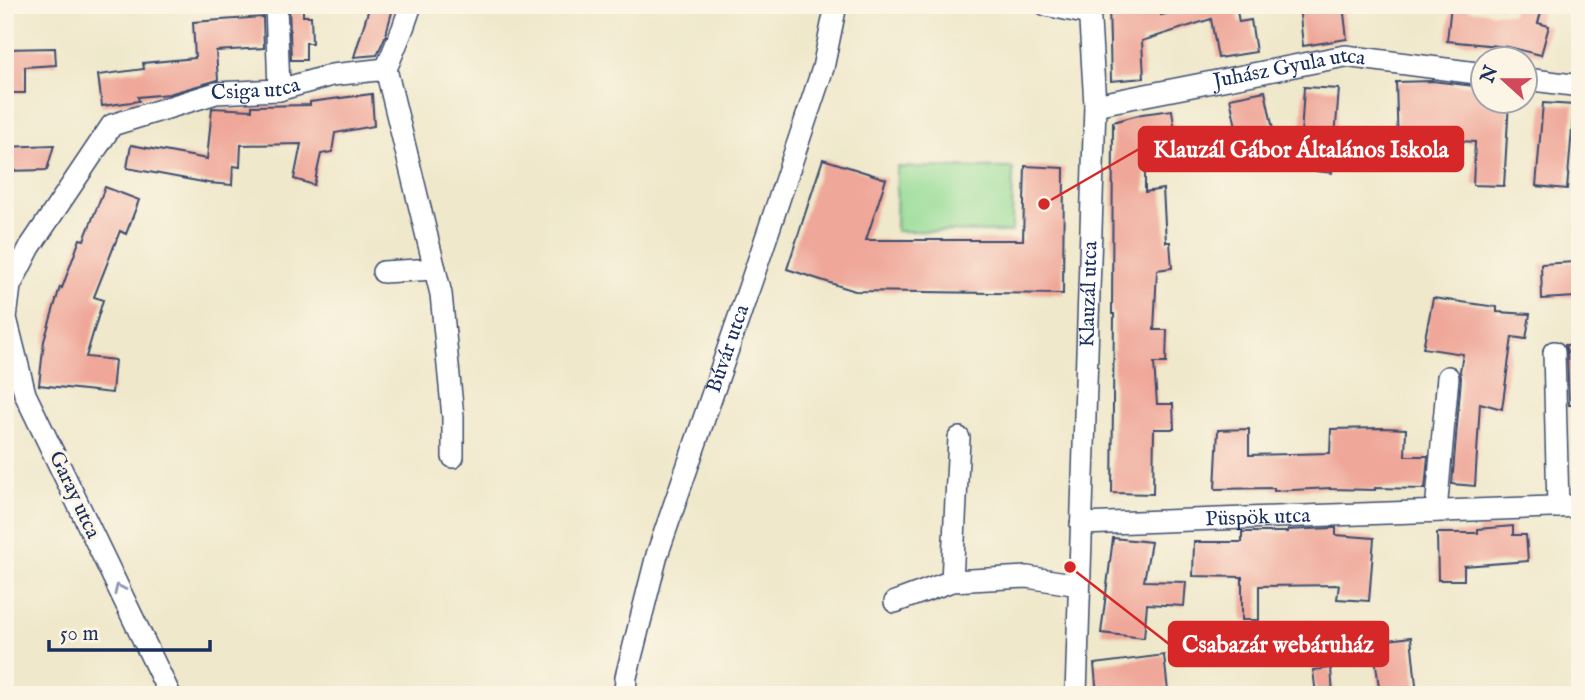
<svg xmlns="http://www.w3.org/2000/svg" width="1585" height="700" font-family="'IM FELL English',serif">
<rect width="100%" height="100%" fill="#fcf5e5"/>
<filter id="ink" filterUnits="userSpaceOnUse"><feTurbulence type="fractalNoise" baseFrequency=".0143" numOctaves="2"/><feDisplacementMap in="SourceGraphic" scale="14" xChannelSelector="R" yChannelSelector="G"/><feConvolveMatrix kernelMatrix="1 2 1 2 8 2 1 2 1" color-interpolation-filters="sRGB"/></filter>
<filter id="wash" filterUnits="userSpaceOnUse"><feTurbulence type="fractalNoise" baseFrequency=".00686" numOctaves="4" result="noise"/><feDisplacementMap in="SourceGraphic" scale="28" xChannelSelector="R" yChannelSelector="G"/><feGaussianBlur stdDeviation="1.57" result="paint"/><feColorMatrix in="noise" values="0 0 0 0 0 0 0 0 0 0 0 0 0 0 0 0 0 1.4 0 .05"/><feComposite in="paint" operator="in"/></filter>
<g filter="url(#wash)">
<rect width="100%" height="100%" fill="#efe8cb"/>
<path fill="#96dc96" stroke="#58867a" stroke-width="2" d="M897,167L1013,168L1012,232L896,231Z"/>
<g id="blocks">
<path fill="#efa799" d="M289,5H303V16H311L312,43H306V60H291Z
M370,5H394L385,37L377,55L354,57Z
M1109,5H1160L1161,15L1204,5H1239L1240,10L1237,11L1239,22L1251,20L1256,52L1218,58L1211,19L1142,41L1144,78L1111,81Z
M1299,5H1343L1347,39L1303,46Z
M1451,5H1469V10L1512,14L1514,5H1543L1538,23L1549,26L1541,55L1508,47L1447,41Z
M263,17L264,48L216,51L218,80L169,94L138,97L139,101L102,106L98,75L144,69L143,63L195,58L193,22Z
M55,48L56,65L25,67V93H5V49Z
M1432,81L1483,87V102H1509L1504,186L1473,185L1475,142L1431,139V146L1398,147L1396,82Z
M1304,87L1339,89L1332,173L1299,169Z
M1265,91L1276,144L1241,151L1230,98Z
M372,94L374,126L335,133L332,152L321,154L314,185L294,179L301,144L241,145L240,167L233,166L232,185L208,183L127,168L131,145L207,159L212,108L252,110V106L310,105V102Z
M1543,103L1574,105L1567,189L1536,186Z
M1172,110L1176,139L1145,143V192L1163,189L1166,242H1170L1172,268L1157,270L1154,330H1167L1166,363H1154L1157,404H1173L1174,429H1154L1153,494L1112,493L1114,314H1112L1113,122L1142,114Z
M54,145L47,170L5,171V147Z
M823,159L886,179L866,240H1023L1025,166L1064,168L1063,294L855,291L787,269Z
M105,187L139,200L126,234L120,231L94,297L103,300L86,357L115,360L112,393L39,385L44,341L60,287L62,288L80,239L84,240Z
M1575,262L1576,297L1542,299L1541,264Z
M1433,298L1497,307V312L1530,314L1526,339L1512,337L1502,409L1480,403L1475,486L1452,484L1461,378L1460,371L1463,354L1423,348Z
M1565,345H1580V405H1569L1567,352Z
M1383,428L1406,429L1405,456H1428L1425,489L1375,488V490L1330,489V488L1274,491V488L1215,489L1218,430L1249,429V455L1330,453L1331,429Z
M1513,526V535H1526L1528,561L1464,566V580H1438L1437,533H1478V529Z
M1334,528H1336V535L1374,538L1369,601L1337,599L1339,585L1259,586V620H1242V577L1193,576L1194,542H1242V532H1288V530Z
M1113,538L1151,542L1144,581L1186,582L1184,606L1147,604L1144,638L1101,633Z
M1411,637L1417,695H1380L1373,642Z
M1164,655L1168,691L1132,695H1097L1094,664Z
M1331,668L1333,695H1316L1313,670Z"/>
</g>
</g>
<g filter="url(#ink)">
<use href="#blocks" fill-opacity="0" stroke="#3b4b6e" stroke-width="2"/>
<g fill="none" stroke-linecap="round" stroke-linejoin="round">
<defs>
<g id="minor">
<path d="M276,5L279,90"/>
<path d="M1046,5L1089,14"/>
<path d="M386,69L403,28L411,5"/>
<path d="M1526,79L1580,86"/>
<path id="s1" d="M1095,105L1345,56L1484,74"/>
<path d="M383,272L435,269"/>
<path d="M1554,352L1558,507"/>
<path d="M1436,511L1448,377"/>
<path id="s2" d="M1081,524L1580,506"/>
<path d="M952,581L959,438"/>
<path d="M895,602L952,581L1027,577L1079,585"/>
<path id="s3" d="M170,695L25,394L6,318L10,286L30,247L112,125L216,93L279,90L332,75L386,69L441,294L453,417V457"/>
<path id="s4" d="M625,695L626,677L657,555L759,259L823,68L836,5"/>
<path id="s5" d="M1076,695L1095,105L1089,5"/>
</g>
</defs>
<use href="#minor" stroke="#3b4b6e" stroke-width="24"/>
<use href="#minor" stroke="#fff" stroke-width="21"/>
</g>
<defs><path id="oneway-chevron" d="M-2-3.5L2.5 0L-2 3.5" fill="none" stroke-width="1.6" stroke-linecap="round" stroke-linejoin="round" transform="scale(1.75)"/></defs>
<use stroke="#8d97ae" href="#oneway-chevron" transform="translate(119 589) rotate(-115)"/>
</g>
<g text-anchor="middle" dominant-baseline="central" stroke-width="6" stroke-linejoin="round" paint-order="stroke">
<g font-size="21" fill="#1b2f5e" stroke="#fcf5e5">
<text stroke="none"><textPath href="#s1" startOffset="198">Juhász Gyula utca</textPath></text>
<text stroke="none"><textPath href="#s3" startOffset="784">Csiga utca</textPath></text>
<text stroke="none"><textPath href="#s5" startOffset="401">Klauzál utca</textPath></text>
<text stroke="none"><textPath href="#s4" startOffset="362">Búvár utca</textPath></text>
<text transform="translate(74 495) rotate(65)">Garay utca</text>
<text stroke="none"><textPath href="#s2" startOffset="177">Püspök utca</textPath></text>
</g>
</g>
<path fill="none" stroke="#d62828" stroke-width="2.5" d="M1044 204L1139 149M1070 567L1169 644"/>
<g fill="#d62828" stroke="#fcf5e5" stroke-width="2.5">
<circle cx="1044" cy="204" r="7"/>
<circle cx="1070" cy="567" r="7"/>
</g>
<g fill="#d62828" stroke="#d62828" stroke-width="2.5">
<rect x="1139" y="127" width="324" height="44" rx="7"/>
<rect x="1169" y="622" width="219" height="44" rx="7"/>
</g>
<g font-size="23" text-anchor="middle" font-weight="bold" fill="#fff">
<text x="1301" y="157">Klauzál Gábor Általános Iskola</text>
<text x="1278" y="652">Csabazár webáruház</text>
</g>
<rect width="1585" height="700" fill="none" stroke="#fcf5e5" stroke-width="28"/>
<g transform="translate(1504 80) rotate(291)"><circle r="33" fill="#fcf5e5" stroke="#a2a6af" stroke-width="2"/>
<path d="M0-5L12 26L0 18L-12 26Z" fill="#d1495b"/>
<text y="-10" font-size="19" font-weight="bold" text-anchor="middle" fill="#1b2f5e">N</text>
</g>
<path d="M49 640v10h161v-10" fill="none" stroke="#1b2f5e" stroke-width="3.5"/>
<text x="60" y="640" font-size="21" fill="#1b2f5e" stroke="#fcf5e5" stroke-width="5" paint-order="stroke">50 m</text>
</svg>
